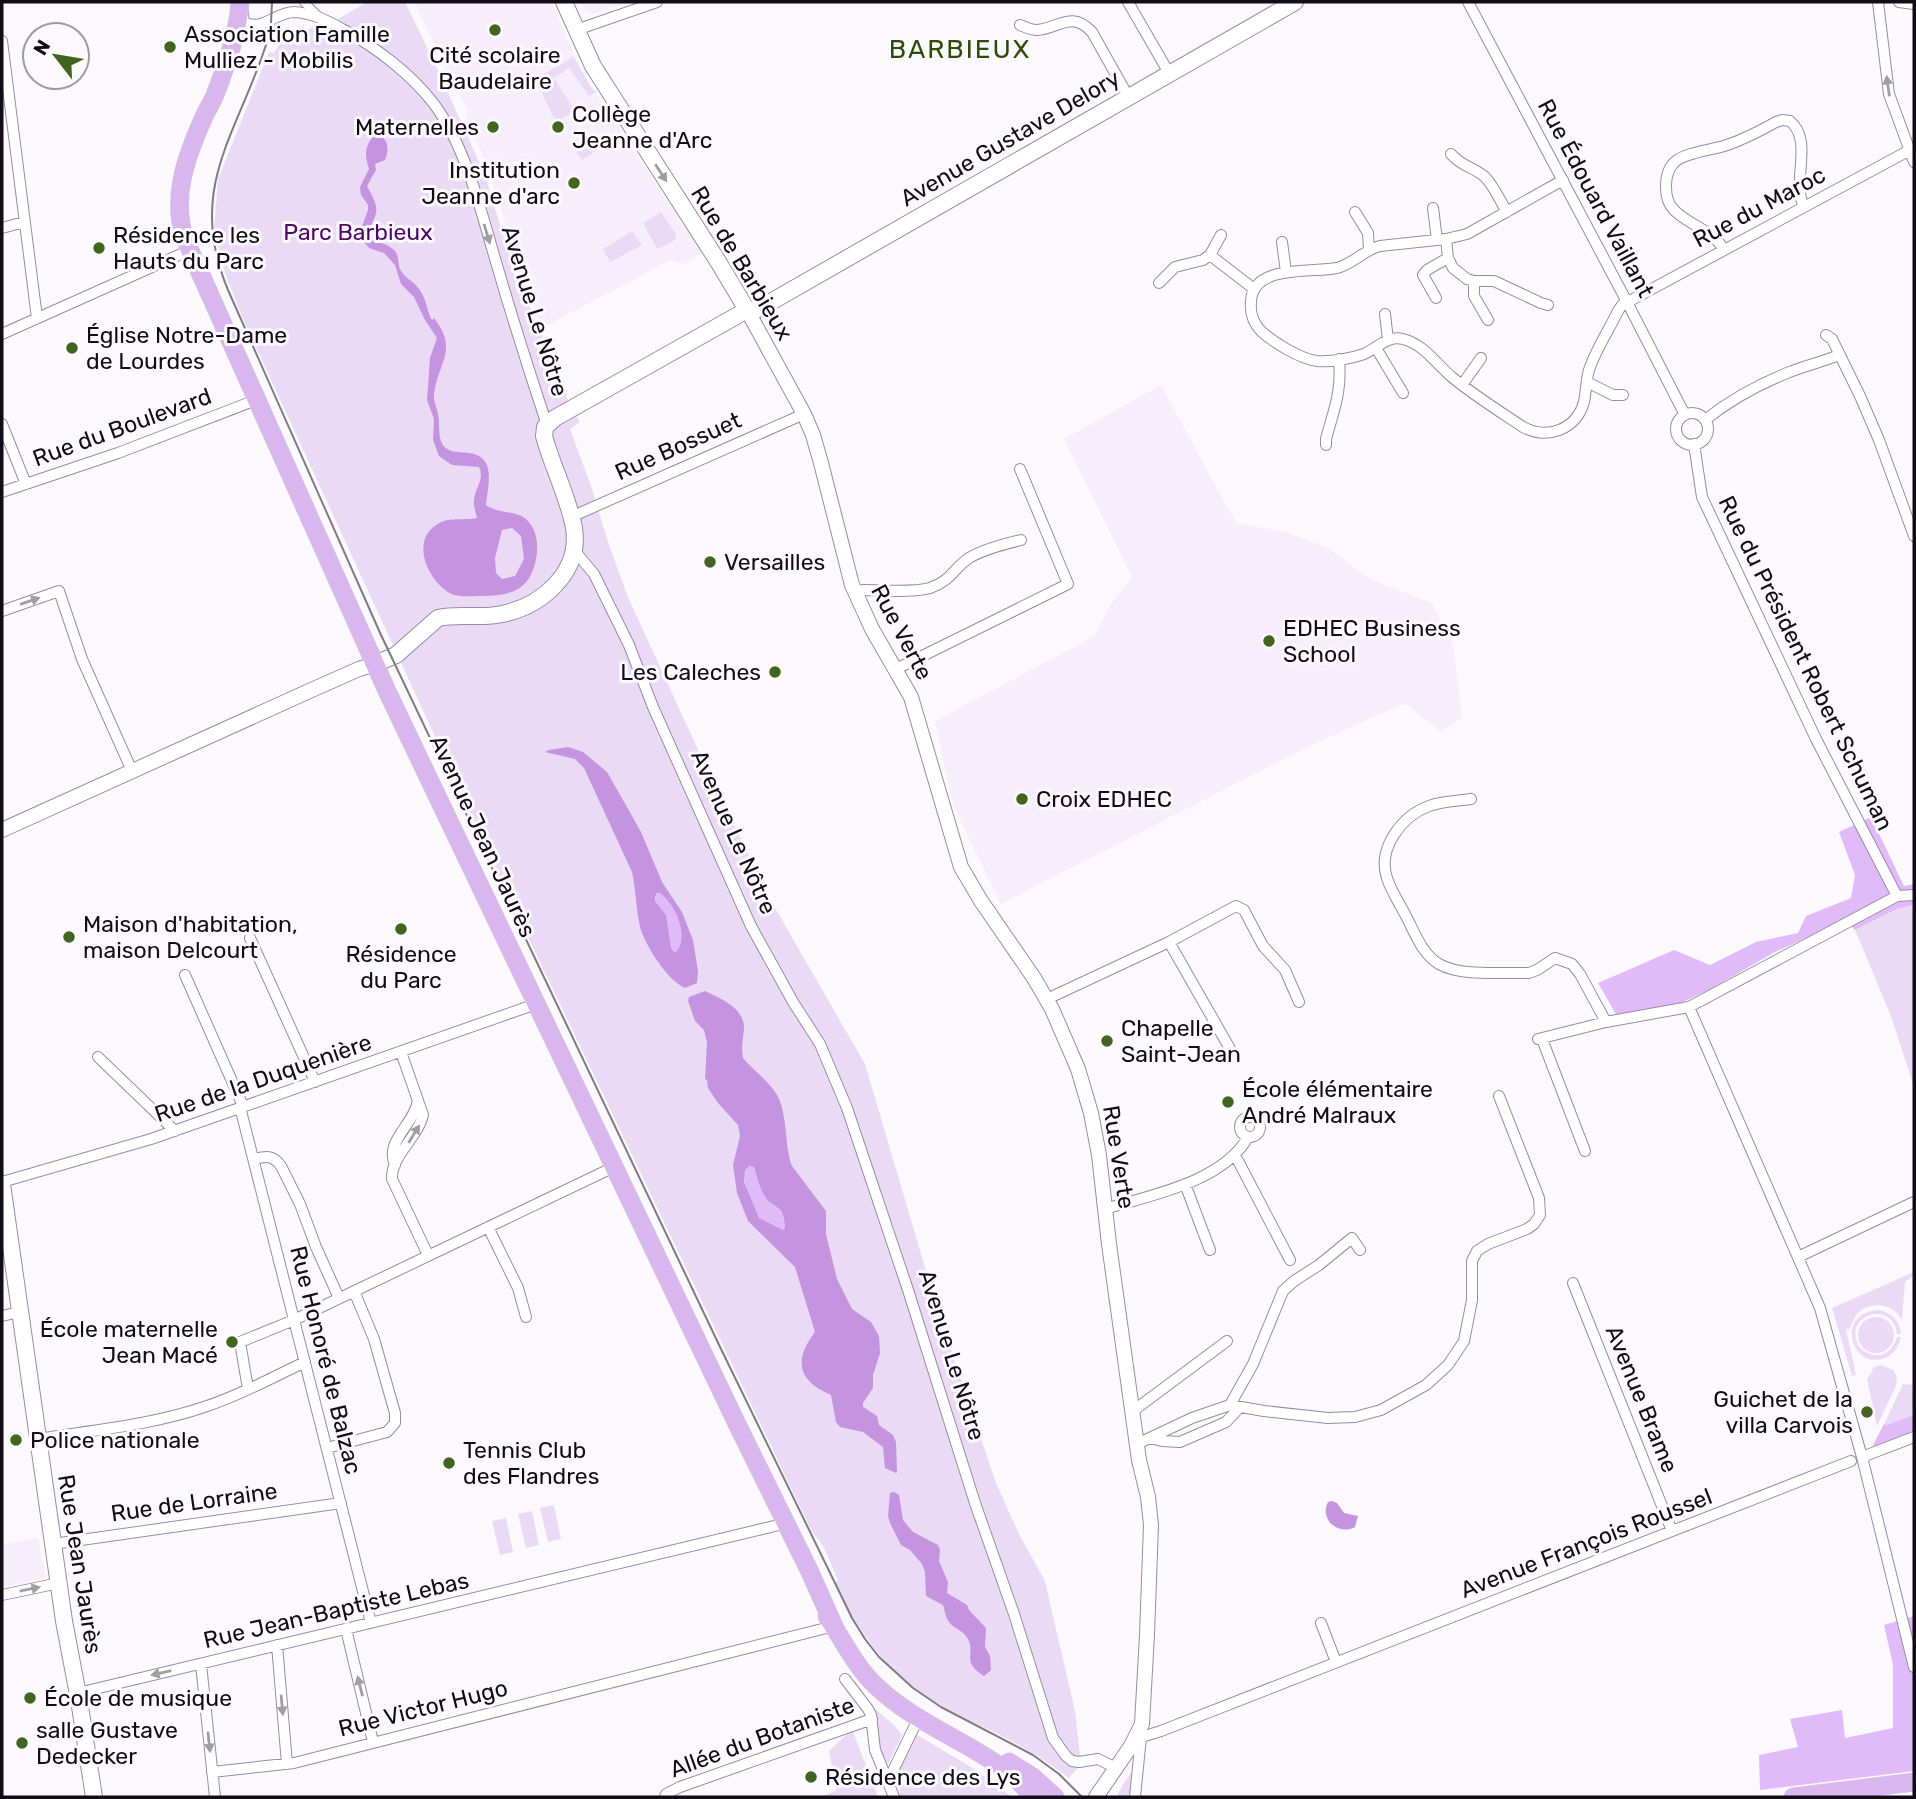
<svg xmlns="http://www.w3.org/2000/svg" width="1916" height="1799" font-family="Rubik,sans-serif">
<rect width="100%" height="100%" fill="#fcf9fe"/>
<path fill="#f6eefb" d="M414,2H551L580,69L702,253L683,264L671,260L542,328L528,293L485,160L465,115L469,113Z
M582,2H628L593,14L586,11Z
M1161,385L1236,523L1286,532L1328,548L1372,580L1432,603L1453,645L1462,717L1441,732L1405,703L1309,746L1001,904L953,805L935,721L1095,636L1110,605L1132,577L1064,439Z
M38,1538L46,1578L2,1587V1544Z"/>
<path fill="#ebdaf5" d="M367,2H405L437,68L485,175L513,268L566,390L568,402L580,422L570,429L591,486L608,542L628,597L694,741L767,894L865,1064L937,1308L996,1483L1019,1534L1045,1581L1075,1711L1081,1764L1069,1778C1054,1767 1039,1756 1024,1748C986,1726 945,1712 911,1685C876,1658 853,1621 835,1582L838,1580C831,1566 825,1543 813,1534L506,891L242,317L226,276L214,230L218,179L269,52L274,53L279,45L294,36L311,28L321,29Z
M574,57L592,89L597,92L589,96L569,68L554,78L575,111L556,122L535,79Z
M602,137L607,144L582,160L576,152Z
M661,212L676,234L675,240L657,249L643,223Z
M632,231L642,245L610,262L603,249Z
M1914,905V1087L1891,1016L1855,930L1897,909Z
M1914,1272V1275L1905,1282L1902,1320C1894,1304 1872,1300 1858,1313C1854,1317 1852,1324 1850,1329H1846L1856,1375L1852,1376L1832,1308Z
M1879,1310C1892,1313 1900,1321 1901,1334H1897C1893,1300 1846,1314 1857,1342C1858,1347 1863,1351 1868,1353C1882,1360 1893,1350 1897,1337H1901C1899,1346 1894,1354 1885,1358C1851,1371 1834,1312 1879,1310Z
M1858 1335a18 18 0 1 1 36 0a18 18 0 1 1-36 0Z
M1881,1365L1893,1370L1897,1377L1896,1386L1877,1426L1867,1379L1873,1370L1872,1368Z
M1903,1384L1914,1385V1415L1887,1425L1884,1424Z
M554,1505L561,1539L548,1542L540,1508Z
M532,1511L539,1545L526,1548L518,1514Z
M506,1518L513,1552L500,1555L492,1521Z
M873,1707L894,1725L902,1735L888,1764L880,1751Z
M852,1729L878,1797H820L836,1791L829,1751Z
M914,1733L971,1767L1012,1797H900L899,1774L906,1751Z
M1136,1765L1132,1797H1117L1122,1786Z"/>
<path fill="#e1baf9" d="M1871,817L1904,886L1914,884V905L1897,909L1855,930L1845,920L1773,953L1709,990L1674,1006L1617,1016L1598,983L1674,950L1710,965L1756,942L1798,933L1806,916L1851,898L1855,875L1839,832Z
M660,892C675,903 690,936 676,952L673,951C666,932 670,918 655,901L656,895Z
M749,1166L754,1167C757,1176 759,1187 764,1195C773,1211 784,1201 785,1229L783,1230L759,1218C753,1202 737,1182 749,1166Z
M1914,1415V1433L1870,1451L1884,1424L1887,1425Z
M1914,1616V1771L1760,1790L1759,1755L1798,1747L1790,1719L1842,1710L1845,1738L1893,1728V1665L1884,1625Z"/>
<path fill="#c494e0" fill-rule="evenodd" d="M379,134C389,141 389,150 385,160L375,164L376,170L367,186C371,194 378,204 376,213C374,222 369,227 368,236C375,243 385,242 393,249C400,255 397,261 400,269C404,278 414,281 419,289C427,299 426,310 432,320L434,318C459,350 438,362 434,394C433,401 437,407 438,414C440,423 438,432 441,441C448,461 475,444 486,463C492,474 487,493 486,505C498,514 515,510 526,519C537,529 539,545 536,559C530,591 510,596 481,596C473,596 462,597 454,595C430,585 409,543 436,525C449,516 463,521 477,518C476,512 473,506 474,500C475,487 485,480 479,467L452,465L439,456L433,440L434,419L427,400L430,358L437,338L425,320L414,297L401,284L395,265L384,253L369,248L362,240L361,229L368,210V205L361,195L360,187L369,169C364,155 365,146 374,135ZM512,528L521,536L524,559L515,576L502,579L496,573L495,558L502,530Z
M568,747L583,752L607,772L627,807L641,832L662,882L682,912L693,940L698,971L697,983L685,988C667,980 645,945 640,927C636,909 636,890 632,872L584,768L575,759L545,752L549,750ZM657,893H660C675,904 690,936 676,952L673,951L671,947L666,915L655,901V897Z
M705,991C721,999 745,1008 744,1029C743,1039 741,1048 743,1058C753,1070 770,1082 777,1095C788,1114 784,1145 792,1166L826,1211V1234L837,1279L852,1309L871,1322L879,1336L880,1353L873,1375V1388L863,1403V1407L877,1416L879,1425L893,1435L896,1442L897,1472L896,1473L885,1468L883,1447L863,1432L840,1427L836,1422L831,1395C798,1381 793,1361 815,1332L795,1267L748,1221L737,1193L733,1165L740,1136L738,1125L718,1103L708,1088L707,1080L705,1079L707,1043L704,1030L695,1021L688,1001L689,997ZM749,1166L754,1167C757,1176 759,1187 764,1195C773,1211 784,1201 785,1228L783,1230L759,1218L744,1182L745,1171Z
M894,1492L899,1495L903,1520L913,1532L938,1545L940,1550L939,1561L948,1582L947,1593L967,1605L969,1610L986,1628L985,1647L990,1656L991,1670L984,1676C959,1661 978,1652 966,1636C962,1630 953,1628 949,1622C945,1617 945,1610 943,1605L926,1596L925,1572L922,1564L910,1550L901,1545L890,1523L888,1516L890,1493Z
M1332,1501L1337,1503L1344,1513L1358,1516L1355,1527C1339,1536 1319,1520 1328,1502Z"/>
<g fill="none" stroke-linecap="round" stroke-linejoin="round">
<defs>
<path id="pedestrian" d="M304,2L319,17"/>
<path id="minor" d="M1128,2L1169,73
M1468,2L1627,302L1685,415
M1878,2L1889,94L1914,162
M1899,2L1914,4
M243,12L244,22C262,32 276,12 294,12C313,13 328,21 344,30C377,48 411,74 434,104C466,147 481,211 496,262C512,317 529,371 547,425
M1020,25C1025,27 1031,30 1037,30C1060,28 1071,10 1092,32L1124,89
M576,30L657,2
M2,41L37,318
M1451,154C1462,167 1474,167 1485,177C1494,186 1500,201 1507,212
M1563,180L1467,234L1446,239L1380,246C1364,250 1353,264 1337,268C1312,273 1253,264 1251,301C1250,312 1253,323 1261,331C1273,342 1300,359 1317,361C1331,362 1350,359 1364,354C1377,348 1388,335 1403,339C1425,345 1436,364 1453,378C1475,396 1499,411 1523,427C1547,440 1576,430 1584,402C1586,392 1586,380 1589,370C1596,349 1609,330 1618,311L1622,305L1910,150
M1433,208L1437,240
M1355,212L1368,233L1369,250
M2,228L24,222
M1282,242L1286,272
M1724,250C1713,230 1690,226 1674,210C1663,199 1663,171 1676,161C1687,152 1713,150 1727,145C1745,139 1760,131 1776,122L1782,120L1790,121C1814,141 1791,182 1804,207
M1210,255L1221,235
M1448,258L1453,268L1467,279L1474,281H1494L1541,303L1548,305
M1474,281V296L1488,320
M1159,283L1175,267L1203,260L1210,255L1254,289
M1436,298L1423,275L1427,270L1448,258L1446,239
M1385,314L1388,340
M2,334L190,250
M1826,335L1832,339L1860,396L1879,440L1914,536
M1376,348L1403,393
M1587,382L1613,395H1623
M1462,385L1481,358
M1676 429a16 16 0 1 1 32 0a16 16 0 1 1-32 0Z
M1705,420C1730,400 1757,385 1787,373C1804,366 1822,362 1839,355
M2,424L26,484
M1694,444L1702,497L1816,739L1897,896
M1326,445V439C1334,409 1342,392 1339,359
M2,492L118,453L256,400
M571,517L804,414
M574,550L594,574L629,645L653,707L751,926L793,1002L820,1044L847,1108L908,1290L975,1503L1014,1614L1053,1738L1066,1756L1072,1761L1079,1762L1098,1759L1116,1768
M854,592L864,590C883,590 912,593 930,588C951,581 954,568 969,558C984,549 1004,544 1021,540
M2,611L59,591L82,659L132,771
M896,669L1068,584L1020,469
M1471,799C1458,801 1442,801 1429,806C1402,816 1377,848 1387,878C1391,891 1400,904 1406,916C1415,933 1422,954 1439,964C1462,977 1502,972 1529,973L1537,970L1555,958L1572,964L1580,974L1606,1022
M250,938L315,1082
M1169,942L1233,1054
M185,975L243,1106
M1047,999L1169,942L1236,906L1244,910L1263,946L1285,970L1299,1002
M1689,1007L1820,1308L1862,1457L1914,1667
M1538,1039L1606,1022L1689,1007L1897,896L1914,895
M1542,1039L1585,1151
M401,1052L423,1115C418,1138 391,1155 392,1179L428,1255
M98,1057L175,1131
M240,1107L371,1623
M1240 1127a10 10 0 1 1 20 0a10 10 0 1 1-20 0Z
M1235,1155L1290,1260
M254,1159C266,1156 273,1155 281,1166L300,1204L316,1247L339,1298
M395,1165C384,1141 415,1124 418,1100
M2,1182L151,1139L536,1004
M1185,1184L1210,1250
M1105,1209C1151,1195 1223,1182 1248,1137
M488,1227L518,1288L526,1317
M1798,1257L1914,1202
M1573,1283L1672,1531
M2,1316L19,1312
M248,1389L240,1342L294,1320L614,1167
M1230,1405L1253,1364L1283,1291L1294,1281L1319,1265L1352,1238L1360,1250
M1133,1411L1227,1341
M1150,1438L1162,1441L1180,1442L1226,1422L1240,1407
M38,1439C94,1430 153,1425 207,1406C241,1395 273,1377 305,1362
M1137,1444L1192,1418L1230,1405L1264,1411L1328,1418L1355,1417L1381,1410L1426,1385L1448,1365L1464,1341L1472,1300V1261L1477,1251L1488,1244L1527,1229L1534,1224L1540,1215L1539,1198L1499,1096
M327,1448L387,1432L395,1423V1413L374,1339L354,1291
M1862,1457L1914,1437
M53,1544L341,1503
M2,1595L59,1583
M1321,1623L1336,1662
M346,1629L373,1742
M277,1645L287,1764
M201,1664L215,1797
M845,1679L868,1709L871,1715L875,1750L894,1797
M78,1693L787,1523
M1135,1739L1161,1731L1851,1461
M212,1772L294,1763L834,1626
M888,1781L918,1719
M665,1797L666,1794L680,1787L872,1719
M1135,1797L1141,1737"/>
<path id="tertiary" d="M747,310L804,414L813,435L821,463L852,585L872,629L911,697L961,867L981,901L1034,978L1052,1009L1078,1069L1091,1113L1099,1155L1109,1244L1139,1460L1148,1497L1151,1525L1147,1635L1142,1724L1131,1746L1096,1797
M2,830L316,688L359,669L375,664"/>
<path id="secondary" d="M564,2L593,66L719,263L747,310
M375,664L396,655L438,618C459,613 481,619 502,614C542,606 581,572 574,528C569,499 552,466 544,436L545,427L555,418L747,310H756L769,303L1295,2
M2,1184L64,1621L79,1700L94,1797"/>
<path id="primary" d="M240,2C238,33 226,66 215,95C212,103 206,111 203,119C186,157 171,198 185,239L387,691L737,1424L810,1572L834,1626
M827,1616C843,1640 855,1666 876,1686C915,1723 965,1740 1007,1771C1017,1779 1025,1788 1034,1797
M1009,1762L1033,1777L1055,1797
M1793,1797L1914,1782"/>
</defs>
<use href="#pedestrian" stroke="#9a8ba3" stroke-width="10"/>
<use href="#minor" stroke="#9a8ba3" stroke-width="12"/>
<use href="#tertiary" stroke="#9a8ba3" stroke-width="16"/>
<use href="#secondary" stroke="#9a8ba3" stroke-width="18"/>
<use href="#primary" stroke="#d4d3d5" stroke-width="19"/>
<use href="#pedestrian" stroke="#fff" stroke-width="8"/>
<use href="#minor" stroke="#fff" stroke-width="10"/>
<use href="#tertiary" stroke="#fff" stroke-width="14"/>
<use href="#secondary" stroke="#fff" stroke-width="16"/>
<use href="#primary" stroke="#dab6ee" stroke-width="18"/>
<path stroke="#7f7b82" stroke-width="2" d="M272,2L271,23L266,45C236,137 186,189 228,290L381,635L721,1349L852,1618L865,1639L879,1657L913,1688L941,1707L1033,1755L1059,1774L1082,1797"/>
</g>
<defs><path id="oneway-solid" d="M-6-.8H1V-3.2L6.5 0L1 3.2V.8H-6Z" transform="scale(1.75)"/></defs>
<g fill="#a09ea1">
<use href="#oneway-solid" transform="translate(1888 86) rotate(-98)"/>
<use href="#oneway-solid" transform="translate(661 173) rotate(57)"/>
<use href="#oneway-solid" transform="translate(487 234) rotate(73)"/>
<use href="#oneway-solid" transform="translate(30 601) rotate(-19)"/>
<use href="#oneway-solid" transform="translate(414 1134) rotate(-58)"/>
<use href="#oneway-solid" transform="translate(30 1589) rotate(-11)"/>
<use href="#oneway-solid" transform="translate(161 1673) rotate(167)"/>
<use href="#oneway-solid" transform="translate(360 1686) rotate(-104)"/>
<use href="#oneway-solid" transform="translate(282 1705) rotate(85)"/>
<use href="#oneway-solid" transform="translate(209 1742) rotate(84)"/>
</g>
<g fill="#41651e" stroke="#fcf9fe" stroke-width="2.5">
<circle cx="495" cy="30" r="7"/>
<circle cx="170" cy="47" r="7"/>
<circle cx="493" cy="127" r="7"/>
<circle cx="558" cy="127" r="7"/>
<circle cx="574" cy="183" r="7"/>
<circle cx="99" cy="248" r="7"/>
<circle cx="72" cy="348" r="7"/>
<circle cx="710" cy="562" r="7"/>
<circle cx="1269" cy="641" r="7"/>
<circle cx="775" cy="672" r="7"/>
<circle cx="1022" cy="799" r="7"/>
<circle cx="401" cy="929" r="7"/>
<circle cx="69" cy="937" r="7"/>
<circle cx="1107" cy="1041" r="7"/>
<circle cx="1228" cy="1102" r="7"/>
<circle cx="232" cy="1342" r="7"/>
<circle cx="1867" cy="1412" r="7"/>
<circle cx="16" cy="1440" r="7"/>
<circle cx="449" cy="1463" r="7"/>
<circle cx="30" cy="1698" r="7"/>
<circle cx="22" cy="1743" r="7"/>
<circle cx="811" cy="1777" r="7"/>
</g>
<g text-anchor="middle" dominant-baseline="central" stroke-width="6" stroke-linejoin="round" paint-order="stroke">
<g font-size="23" fill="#110c15" stroke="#fcf9fe" text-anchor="start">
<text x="184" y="34">Association Famille<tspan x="184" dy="26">Mulliez - Mobilis</tspan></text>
<text x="495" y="55" text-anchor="middle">Cité scolaire<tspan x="495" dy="26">Baudelaire</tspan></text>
<text x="572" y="114">Collège<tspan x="572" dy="26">Jeanne d'Arc</tspan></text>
<text x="479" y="127" text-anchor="end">Maternelles</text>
<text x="560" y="170" text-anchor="end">Institution<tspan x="560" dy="26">Jeanne d'arc</tspan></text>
<text x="113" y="235">Résidence les<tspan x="113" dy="26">Hauts du Parc</tspan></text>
<text x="86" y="335">Église Notre-Dame<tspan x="86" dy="26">de Lourdes</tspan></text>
<text x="724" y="562">Versailles</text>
<text x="1283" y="628">EDHEC Business<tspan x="1283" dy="26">School</tspan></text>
<text x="761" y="672" text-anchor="end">Les Caleches</text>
<text x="1036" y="799">Croix EDHEC</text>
<text x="83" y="924">Maison d'habitation,<tspan x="83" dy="26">maison Delcourt</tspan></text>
<text x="401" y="954" text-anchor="middle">Résidence<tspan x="401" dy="26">du Parc</tspan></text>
<text x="1121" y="1028">Chapelle<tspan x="1121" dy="26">Saint-Jean</tspan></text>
<text x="1242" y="1089">École élémentaire<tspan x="1242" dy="26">André Malraux</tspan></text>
<text x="218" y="1329" text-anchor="end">École maternelle<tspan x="218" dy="26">Jean Macé</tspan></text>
<text x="1853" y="1399" text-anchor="end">Guichet de la<tspan x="1853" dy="26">villa Carvois</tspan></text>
<text x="30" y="1440">Police nationale</text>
<text x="463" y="1450">Tennis Club<tspan x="463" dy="26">des Flandres</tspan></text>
<text x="44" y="1698">École de musique</text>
<text x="36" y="1730">salle Gustave<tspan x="36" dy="26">Dedecker</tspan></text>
<text x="825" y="1777">Résidence des Lys</text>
</g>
<g font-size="23" fill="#110c15" stroke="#fcf9fe">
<text transform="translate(1010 138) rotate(-30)">Avenue Gustave Delory</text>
<text transform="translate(1596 198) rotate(62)">Rue Édouard Vaillant</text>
<text transform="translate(1759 207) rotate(-28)">Rue du Maroc</text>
<text transform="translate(742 263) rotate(59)">Rue de Barbieux</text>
<text transform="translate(535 311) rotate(73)">Avenue Le Nôtre</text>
<text transform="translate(122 427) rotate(-20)">Rue du Boulevard</text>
<text transform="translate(678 446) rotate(-24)">Rue Bossuet</text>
<text transform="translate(902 632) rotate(62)">Rue Verte</text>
<text transform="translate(1806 663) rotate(64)">Rue du Président Robert Schuman</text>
<text transform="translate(734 832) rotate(66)">Avenue Le Nôtre</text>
<text transform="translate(483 836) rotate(65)">Avenue Jean Jaurès</text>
<text transform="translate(263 1078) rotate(-19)">Rue de la Duquenière</text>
<text transform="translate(1119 1157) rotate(81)">Rue Verte</text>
<text transform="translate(952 1355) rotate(73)">Avenue Le Nôtre</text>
<text transform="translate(326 1360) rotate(76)">Rue Honoré de Balzac</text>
<text transform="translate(1642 1399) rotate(68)">Avenue Brame</text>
<text transform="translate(194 1502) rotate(-8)">Rue de Lorraine</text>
<text transform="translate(1586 1543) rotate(-21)">Avenue François Roussel</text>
<text transform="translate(80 1564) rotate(81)">Rue Jean Jaurès</text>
<text transform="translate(336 1610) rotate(-13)">Rue Jean-Baptiste Lebas</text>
<text transform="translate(423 1708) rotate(-14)">Rue Victor Hugo</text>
<text transform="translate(762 1737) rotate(-20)">Allée du Botaniste</text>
</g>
<g font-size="23" fill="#4b0966" stroke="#fcf9fe">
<text x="358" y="232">Parc Barbieux</text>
</g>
<g font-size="26" letter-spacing="2" fill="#2c4c07" stroke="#fcf9fe">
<text x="960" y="49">BARBIEUX</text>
</g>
</g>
<rect width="1916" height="1799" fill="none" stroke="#110c15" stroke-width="7"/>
<g transform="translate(56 56) rotate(301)"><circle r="33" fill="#fcf9fe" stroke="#9e9aa1" stroke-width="2"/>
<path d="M0-5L12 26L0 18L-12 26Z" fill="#41651e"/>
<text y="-10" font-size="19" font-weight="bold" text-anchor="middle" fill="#110c15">N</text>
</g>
</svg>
